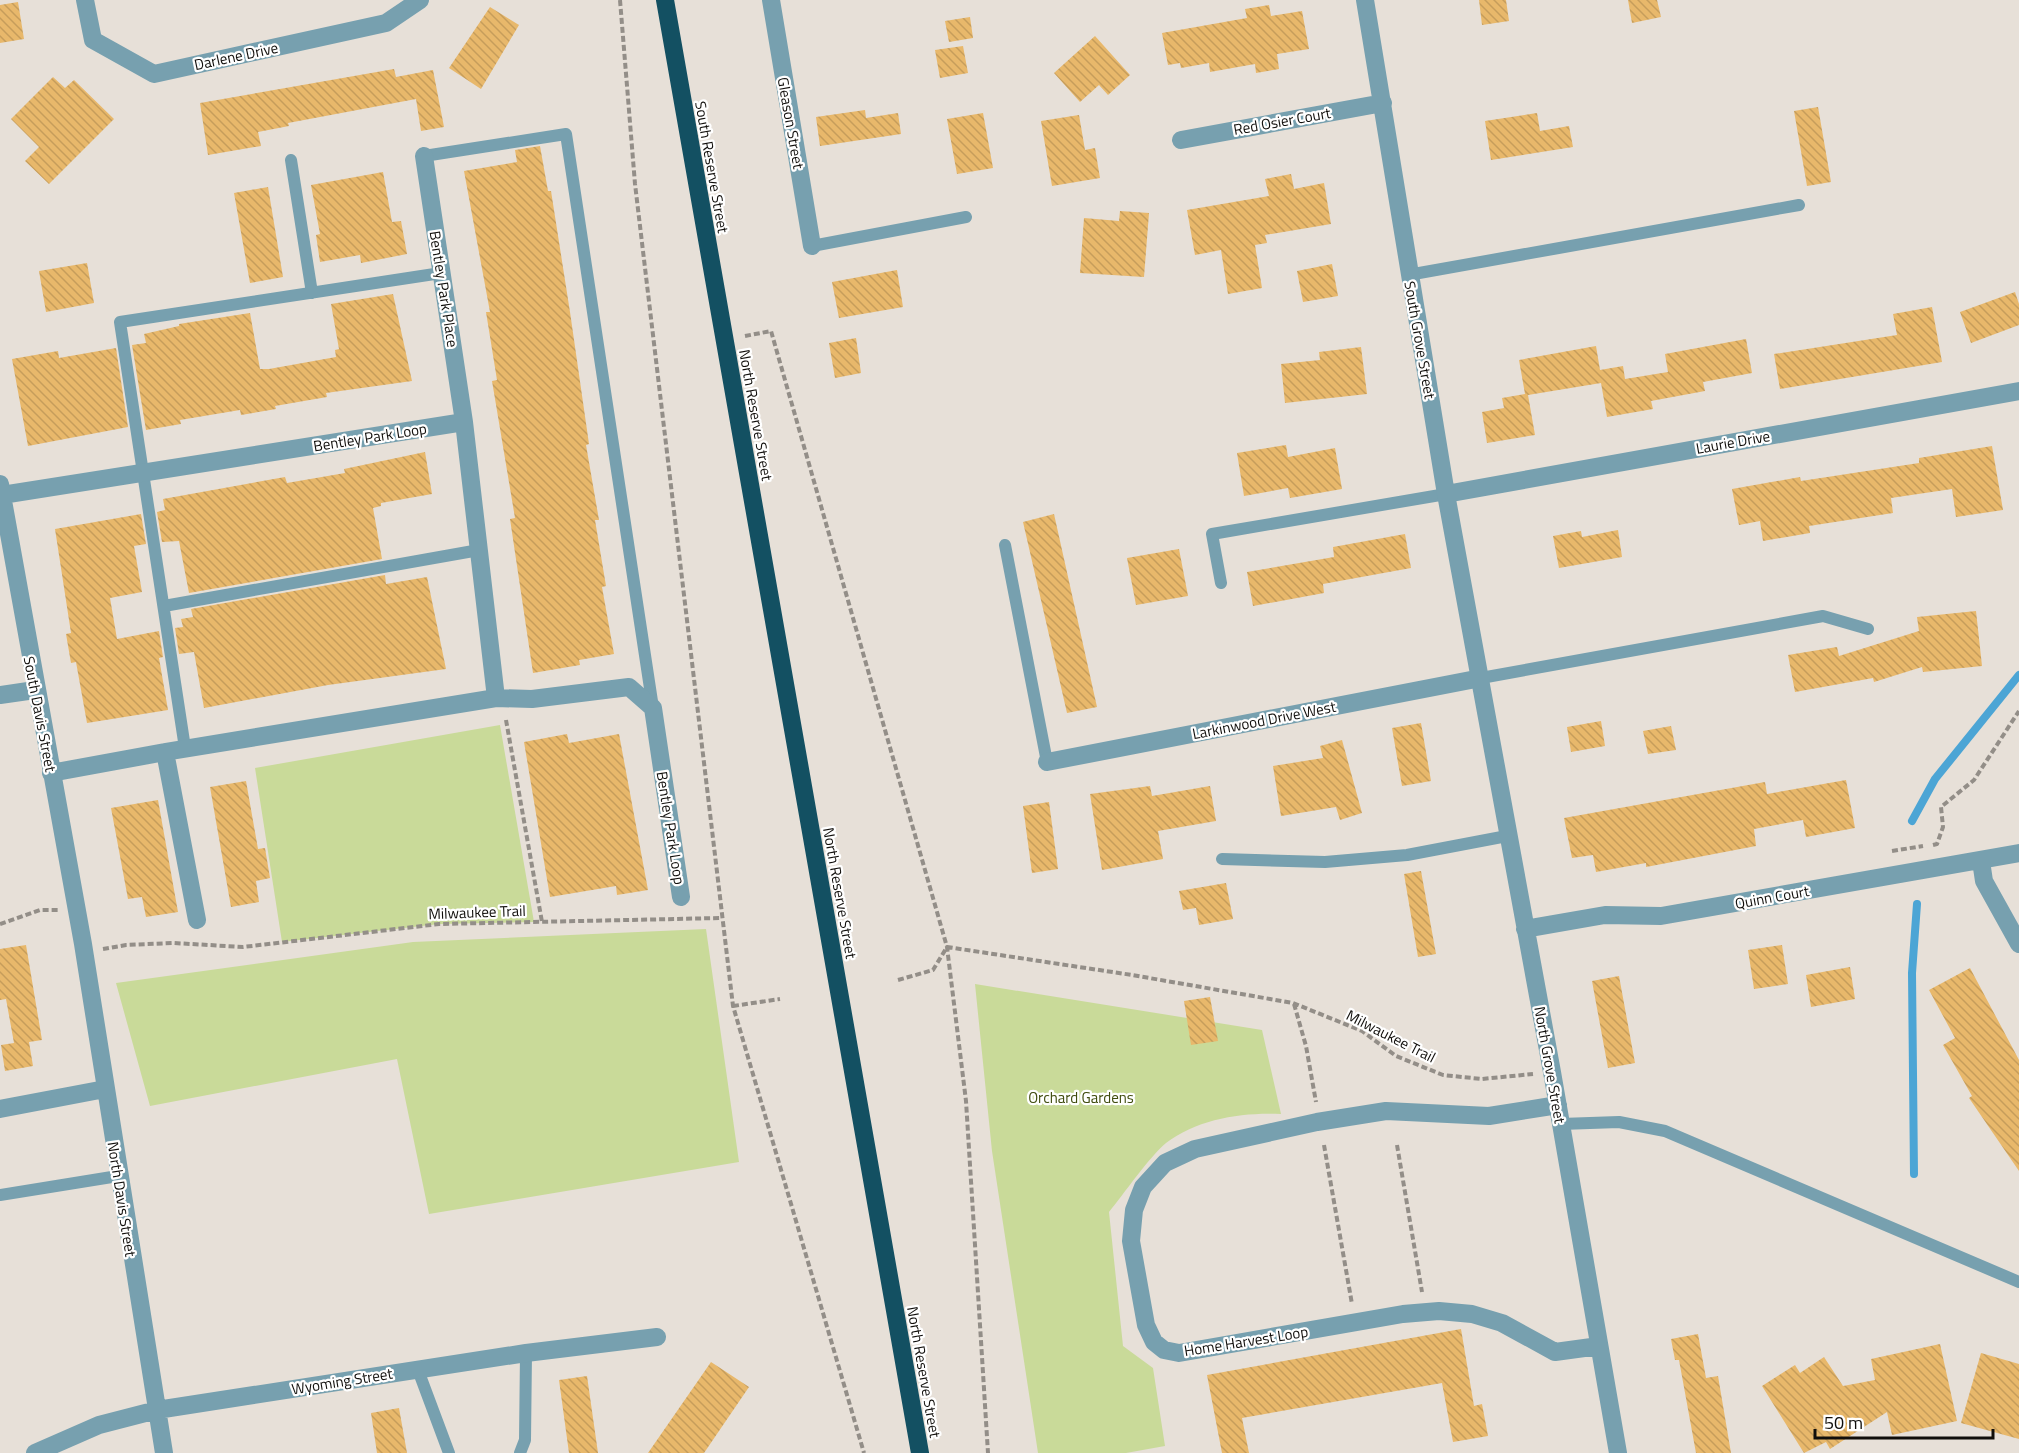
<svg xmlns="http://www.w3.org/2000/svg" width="2019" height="1453" font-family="'Titillium Web',sans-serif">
<defs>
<pattern id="building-back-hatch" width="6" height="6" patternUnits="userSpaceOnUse" patternTransform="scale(1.5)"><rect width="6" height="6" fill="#e8b86b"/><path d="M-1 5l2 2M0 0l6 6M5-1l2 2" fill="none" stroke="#c69d5b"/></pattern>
</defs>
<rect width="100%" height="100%" fill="#e7e0d8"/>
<path fill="#c9da99" d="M500,725L534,922L439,924L282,942L255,768Z
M706,929L739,1162L429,1214L397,1059L150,1106L116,983L413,942Z
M975,984L1262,1030L1281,1114C1243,1112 1197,1119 1166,1143C1150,1156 1123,1195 1109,1212L1123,1346L1153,1368L1165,1446L1126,1453H1038L992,1151Z"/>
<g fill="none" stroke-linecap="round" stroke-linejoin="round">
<path stroke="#4ca5d5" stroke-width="8" d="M1912,821L1935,779L2019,675
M1914,1174L1912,973L1917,904"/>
</g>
<path fill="url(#building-back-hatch)" d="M1479,0H1506L1509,21L1482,25Z
M1628,0H1657L1661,17L1632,23Z
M18,2L24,39L0,43V5Z
M1269,5L1271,16L1302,11L1309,49L1277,54L1279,69L1256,73L1255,64L1210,72L1209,63L1181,68L1180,63L1168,65L1162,33L1247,18L1245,9Z
M490,7L519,25L481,89L449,68Z
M970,17L973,38L949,42L945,21Z
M1095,36L1130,75L1108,95L1099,85L1080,102L1054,73Z
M963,46L968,73L940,78L935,50Z
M394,69L396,77L433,70L444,127L421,131L416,99L288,123L289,126L258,132L261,146L208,155L200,103Z
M53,77L65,88L74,80L114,119L49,184L25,161L39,147L11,119Z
M1818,107L1831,182L1807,186L1794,111Z
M865,110L866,118L898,113L901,134L820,146L816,117Z
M983,113L993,168L957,174L947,119Z
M1537,113L1540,131L1569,126L1573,147L1491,160L1485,121Z
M1079,115L1085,150L1095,148L1100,178L1052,186L1041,121Z
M540,146L548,191H551L570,312L589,444L586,445L599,520H595L606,586L602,587L614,654L579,660L580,665L533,673L510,519L515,518L492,381L497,380L486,312H490L464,171L517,162L515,150Z
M383,172L392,222L401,221L407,254L361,263L360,255L320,262L316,235L320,234L311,185Z
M1291,174L1294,189L1324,183L1331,224L1265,235L1267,243L1255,245L1262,288L1228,294L1221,250L1195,255L1187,210L1269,196L1265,179Z
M268,187L283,277L250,283L234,193Z
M1120,211L1149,213L1144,277L1080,273L1084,218L1119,221Z
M87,263L94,303L46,312L39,271Z
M1332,264L1338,296L1303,302L1297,271Z
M897,270L903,307L839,318L832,282Z
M2015,292L2019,304V325L1971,343L1960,312Z
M393,294L412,381L326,393L327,397L275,406L276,409L241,415L240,410L180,420L181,424L146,430L132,345L146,343L144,334L179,326V324L250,313L260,369H269L336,357L335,350L339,349L331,304Z
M1932,307L1942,362L1780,389L1774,354L1897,335L1893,314Z
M856,338L861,373L835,378L829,343Z
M1746,339L1752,373L1703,382L1705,391L1651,401L1653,409L1607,417L1601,383L1528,395L1535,435L1487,443L1482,412L1504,408L1502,398L1525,394L1519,360L1596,346L1600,370L1623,366L1625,379L1668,372L1665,354Z
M1361,347L1367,394L1285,403L1281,364L1320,360L1319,352Z
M116,348L128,427L28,446L12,359L58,351L59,358Z
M1286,445L1288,457L1335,448L1342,489L1290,498L1288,488L1244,496L1237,453Z
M1992,446L2003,510L1956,517L1952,489L1891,498L1893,513L1809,526L1810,533L1763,541L1760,521L1739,525L1732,489L1800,477L1801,481L1919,463V458Z
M425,452L432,494L381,503V506L373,508L382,559L189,593L179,541L162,542L157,512L165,510L163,499L285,477L287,483L345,473L344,469Z
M141,514L146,544L134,546L142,592L110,598L117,639L159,631L163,657L159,658L168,710L87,723L76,662L71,663L66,634L71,633L55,529Z
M1054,514L1097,707L1067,713L1023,522Z
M1618,530L1622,557L1559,568L1553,536L1581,531L1582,537Z
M1405,534L1411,568L1323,584L1324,593L1253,606L1247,572L1334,557L1333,547Z
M1179,549L1188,596L1136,605L1127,558Z
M385,575L386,584L427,577L446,669L328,685L204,708L194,652L179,654L175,628L183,627L181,619L193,617L191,609Z
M1976,611L1982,666L1923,672L1922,667L1874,682L1873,678L1795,692L1788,655L1837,647L1839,656L1919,631L1917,617Z
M1601,721L1605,746L1571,752L1567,727Z
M1421,723L1431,781L1402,786L1392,728Z
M1671,726L1676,750L1648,754L1643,731Z
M567,734L569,743L619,734L648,890L617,895L616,886L550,897L524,742Z
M1342,740L1362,813L1340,820L1336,807L1281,816L1273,766L1323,758L1320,746Z
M1846,780L1855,828L1806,837L1803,820L1754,829L1756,846L1646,867V863L1596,872L1593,855L1572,858L1564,818L1765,782L1767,794Z
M246,781L258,849L265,848L270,878L256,881L259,902L231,907L210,787Z
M1150,786L1152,796L1210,786L1216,821L1158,831L1163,859L1102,870L1090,794Z
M158,800L178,912L146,917L142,897L128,899L111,808Z
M1049,802L1058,869L1032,873L1023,806Z
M1421,871L1436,954L1418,957L1404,874Z
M1226,883L1233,919L1199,925L1196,908L1183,910L1179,891Z
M26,945L42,1040L29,1042L33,1066L5,1071L1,1045L14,1043L6,999L0,1000V949Z
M1782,945L1788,984L1754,989L1748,950Z
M1850,967L1855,999L1811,1007L1806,975Z
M1970,968L2019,1060V1171L1969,1098L1972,1096L1943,1045L1955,1038L1929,990Z
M1619,976L1635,1063L1608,1068L1592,981Z
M1210,997L1218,1041L1191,1045L1184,1001Z
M1461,1329L1474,1406L1482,1404L1488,1436L1453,1442L1442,1383L1242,1418L1249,1453H1222L1207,1375Z
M1698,1334L1706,1378L1718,1376L1731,1453H1696L1679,1360H1675L1671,1339Z
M1940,1344L1957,1421L1892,1435L1887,1412L1830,1449L1826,1442L1804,1453L1762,1386L1795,1365L1800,1373L1824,1357L1843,1386L1875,1380L1871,1359Z
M1981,1353L2019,1364V1439L1961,1423Z
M711,1362L749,1387L704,1453H648Z
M587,1376L598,1453H569L559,1380Z
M399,1408L407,1453H377L371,1413Z"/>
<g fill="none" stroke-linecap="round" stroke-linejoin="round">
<path stroke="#938e88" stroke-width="4" stroke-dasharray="6 3" stroke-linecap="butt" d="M620,0L635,184L733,1006L864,1453
M745,336L771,331L947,947L966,1101L988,1453
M506,720L542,922
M1933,845L1937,844L1943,827L1941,807L1974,780L2019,711
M1892,851L1923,846
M0,924L40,910H58
M103,949L126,945L174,943L243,947L439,924L721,918
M898,980L933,970L947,947L1132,975L1293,1003L1362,1031L1396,1056L1443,1075L1482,1079L1533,1074
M1294,1004L1306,1046L1316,1102
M733,1006L780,999
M1324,1145L1352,1304
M1397,1145L1422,1292"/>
<path stroke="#77a0af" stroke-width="12" d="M424,156L566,134L653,708
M291,160L312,293
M812,246L966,217
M1408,275L1799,205
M1005,545L1047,762
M1221,583L1212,534L1446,494
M164,606L479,550
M1481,678L1823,616L1868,629
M185,748L120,322L441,273
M1222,859L1325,862L1407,855L1507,836
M1561,1124L1619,1122L1665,1131L2019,1282
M0,1195L118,1176
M418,1370L449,1453
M520,1453L525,1440L526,1353"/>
<path stroke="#77a0af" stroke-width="18" d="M85,0L93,40L154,74L386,23L420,0
M771,0L812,246
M1365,0L1446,494L1552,1072L1618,1453
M1181,140L1383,103
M424,156L464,422L496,698
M0,484L83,944L164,1453
M1446,494L2019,391
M2,495L464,422
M0,695L35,690
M165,752L197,920
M1047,762L1481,678
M51,773L165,752L496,698L532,699L629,687L653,708L681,897
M1981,861L1984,881L2019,944
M1525,929L1605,915L1661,916L2019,853
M1558,1105L1489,1116L1386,1111L1317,1122L1195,1149L1165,1163L1143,1187L1134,1210L1131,1241L1146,1325L1154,1342L1164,1350L1179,1353L1403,1314L1439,1311L1472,1314L1502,1323L1555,1352L1599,1346
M0,1109L105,1089
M35,1453L99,1425L157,1410L526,1353L657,1337"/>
<path stroke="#135062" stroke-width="18" d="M665,0L920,1453"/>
</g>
<g text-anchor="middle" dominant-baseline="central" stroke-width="4.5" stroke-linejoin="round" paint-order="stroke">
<g font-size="15" fill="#100e0b" stroke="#fff">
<text transform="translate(236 56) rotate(-12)">Darlene Drive</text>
<text transform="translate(1282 121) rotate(-10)">Red Osier Court</text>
<text transform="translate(791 123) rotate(80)">Gleason Street</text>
<text transform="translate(712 167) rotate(80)">South Reserve Street</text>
<text transform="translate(444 289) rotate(81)">Bentley Park Place</text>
<text transform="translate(1420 340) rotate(80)">South Grove Street</text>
<text transform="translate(756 415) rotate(80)">North Reserve Street</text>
<text transform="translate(370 437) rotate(-9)">Bentley Park Loop</text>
<text transform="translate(1733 442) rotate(-10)">Laurie Drive</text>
<text transform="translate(40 714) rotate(79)">South Davis Street</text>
<text transform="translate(1264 720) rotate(-11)">Larkinwood Drive West</text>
<text transform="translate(671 828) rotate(81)">Bentley Park Loop</text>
<text transform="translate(840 893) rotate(80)">North Reserve Street</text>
<text transform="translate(1772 897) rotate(-10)">Quinn Court</text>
<text transform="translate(477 912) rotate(-2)">Milwaukee Trail</text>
<text transform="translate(1391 1036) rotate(27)">Milwaukee Trail</text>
<text transform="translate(1550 1065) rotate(80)">North Grove Street</text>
<text transform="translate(122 1199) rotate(81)">North Davis Street</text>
<text transform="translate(1246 1341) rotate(-9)">Home Harvest Loop</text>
<text transform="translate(924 1372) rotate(80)">North Reserve Street</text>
<text transform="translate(342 1381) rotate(-9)">Wyoming Street</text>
</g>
<g font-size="15" fill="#404c0f" stroke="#fff">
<text x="1081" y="1097">Orchard Gardens</text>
</g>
</g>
<path d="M1815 1429v9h178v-9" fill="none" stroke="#100e0b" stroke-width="3"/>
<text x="1824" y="1429" font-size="18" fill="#100e0b" stroke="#ffffff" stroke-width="4.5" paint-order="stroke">50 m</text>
</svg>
